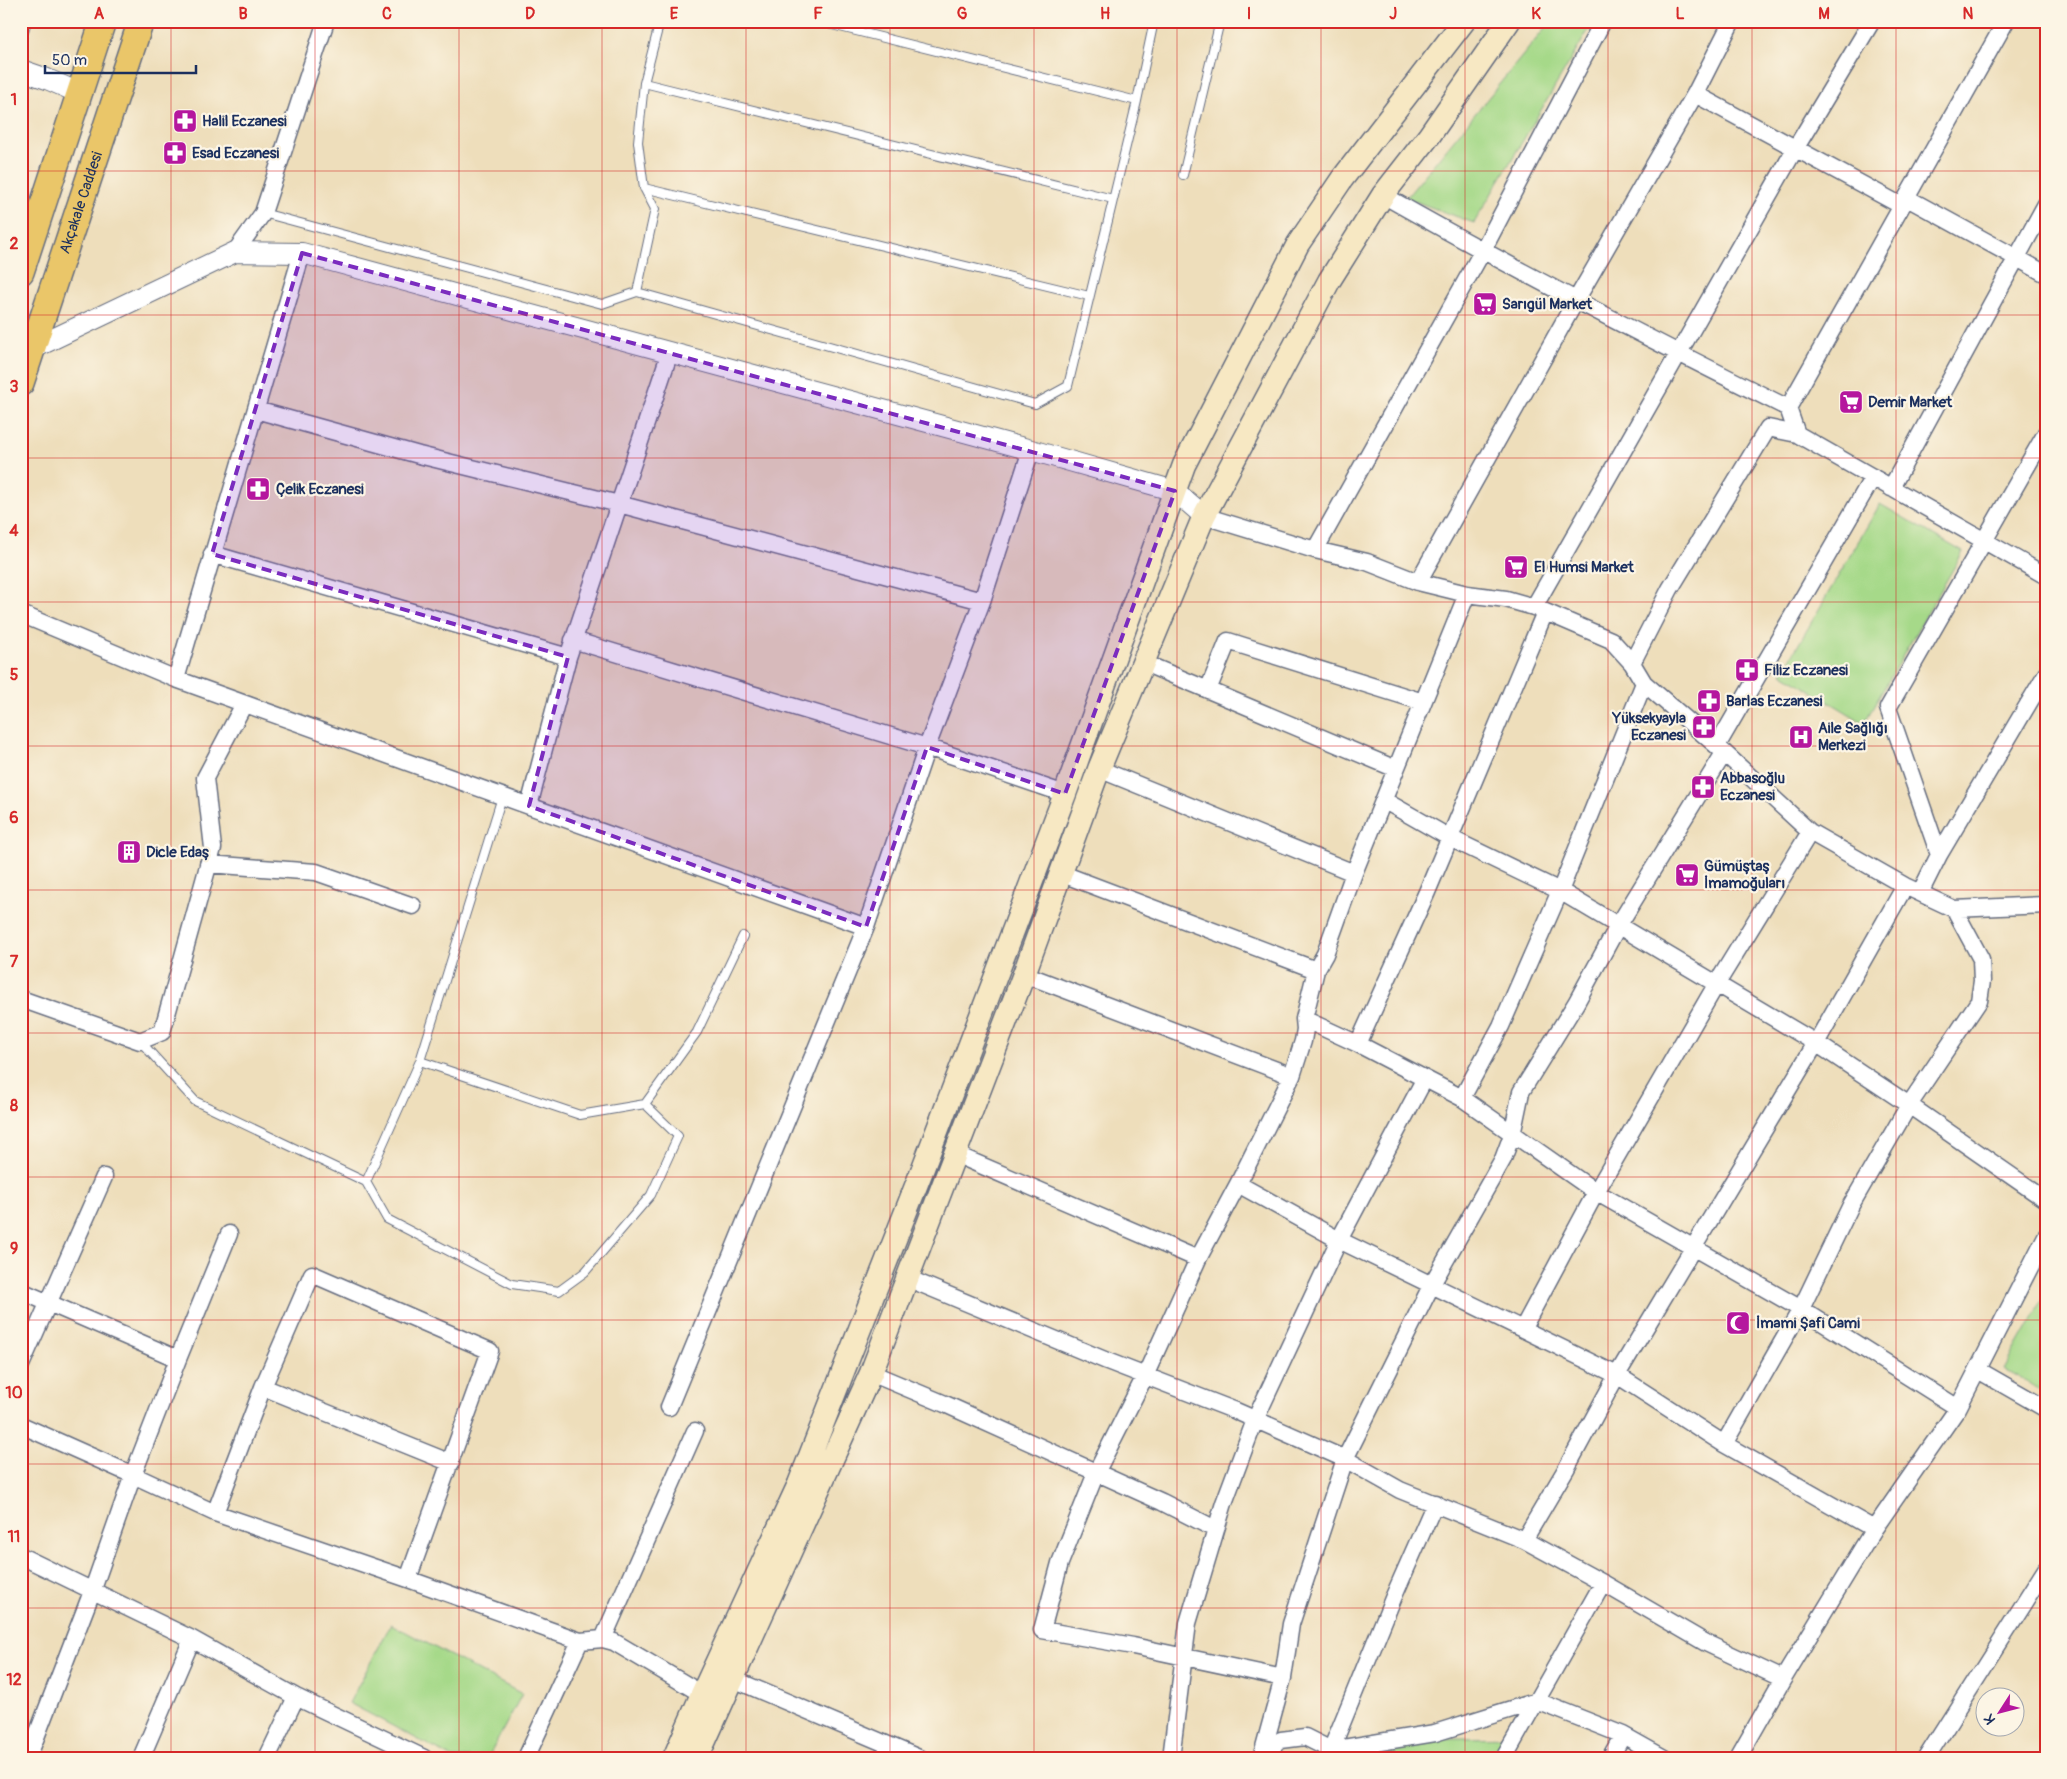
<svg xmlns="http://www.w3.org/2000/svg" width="2067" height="1779" font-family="Pangolin,sans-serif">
<rect width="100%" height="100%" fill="#fcf5e5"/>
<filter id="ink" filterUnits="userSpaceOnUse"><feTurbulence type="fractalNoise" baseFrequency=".02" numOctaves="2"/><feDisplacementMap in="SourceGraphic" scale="10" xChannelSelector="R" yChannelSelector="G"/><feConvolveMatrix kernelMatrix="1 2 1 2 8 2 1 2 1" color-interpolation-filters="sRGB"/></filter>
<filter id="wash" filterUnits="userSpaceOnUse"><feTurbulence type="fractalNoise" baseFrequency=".0096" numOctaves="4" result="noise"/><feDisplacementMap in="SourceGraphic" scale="20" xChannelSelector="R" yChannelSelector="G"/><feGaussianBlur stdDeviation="1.12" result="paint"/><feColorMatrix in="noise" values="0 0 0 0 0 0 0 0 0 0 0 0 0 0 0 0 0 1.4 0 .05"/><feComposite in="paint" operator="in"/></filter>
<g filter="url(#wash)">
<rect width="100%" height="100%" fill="#eedebb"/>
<path fill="#a6d989" stroke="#608474" d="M1551,21H1594L1474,223L1406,198Z
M1880,504L1963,552L1864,723L1782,673Z
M2046,1295V1393L2004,1369Z
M391,1624L522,1694L488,1758H453L349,1703Z
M1506,1737L1493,1758H1346V1756C1377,1735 1467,1739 1506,1737Z"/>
</g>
<g filter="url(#ink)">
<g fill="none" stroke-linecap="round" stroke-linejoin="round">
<defs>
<path id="service" d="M816,21L1137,101
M21,41L27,21
M644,83L1113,199
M1183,175L1220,21
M644,188L1089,296
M263,213L602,304L637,292L1035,404L1068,386L1137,101L1154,21
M637,292L655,209L644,188L638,142L644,83L660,21
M140,1041L195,1101L366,1182L387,1219L512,1284L559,1291L585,1272L651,1195L678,1136L645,1104
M420,1061L580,1115L645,1104L697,1032L743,936
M366,1182L420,1061L502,797"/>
<path id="minor" d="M1732,21L1695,94L1902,206
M2006,21L1788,408L1797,434L2046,576
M1383,195C1516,271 1651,340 1788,408
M1907,198L2046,274
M235,252L263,213L326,21
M302,253L176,679L866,927
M256,410L419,455L619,504L982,601
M1891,488L2046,204
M1204,516L1315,550L1367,562L1418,582L1467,594L1506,599L1534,607L1611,640L1632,663L1644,683L1717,746L1810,832L1905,886L1954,909L2046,905
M1315,550L1482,252L1603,21
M212,554L568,657
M1418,582L1575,302L1695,94
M1467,594L1354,873L1325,954L1316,970L1304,1019L1305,1029L1303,1041L1292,1076L1238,1184L1339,1240L1617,1375L1724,1444L1874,1529
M1534,607L1795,149L1872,21
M21,614L176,679
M573,640L927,747L1065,794
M1144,663L1396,769
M1632,663L1670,589L1768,428L1797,434
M1208,690L1228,641L1423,702
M1717,746L1873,477
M1099,769L1354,873
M1385,801L1450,838L1560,891L1816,1043L1909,1105L2046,1200
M529,806L568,657L670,352
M1939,855L1888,708L2046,433
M208,864L316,872L413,906
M1060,873L1316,970
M1920,893L1939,855L2046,674
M1024,974L1292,1076
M21,999L140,1041L162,1032L213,848L205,778L244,704
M1304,1019L1358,1044L1462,1098L1596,1192L1801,1309L1958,1408
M1358,1044L1427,892L1545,612
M1462,1098L1501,1026L1560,891L1644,683
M955,1154L1198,1259L1145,1376L1096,1473L1060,1563L1042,1630L1133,1646L1283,1678
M229,1234L178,1359L133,1475L215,1513L408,1579L580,1641L603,1639L614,1642L702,1694
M1198,1259L1238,1184
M907,1278L1107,1361L1236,1411L1345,1459L1400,1490L1524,1540L1603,1583L1706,1643L1783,1679
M21,1291L178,1359
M1523,1328L1596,1192L1716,985L1810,832
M21,1365L104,1177
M1978,1370L2046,1409
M871,1373L945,1404L1162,1502L1215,1529
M263,1387L451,1463
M669,1407L866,927L927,747L982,601L1031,450
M21,1425L133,1475L93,1589L28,1758
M1724,1444L1801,1309L1851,1205L1909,1105L1979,1001L1982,981L1981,959L1954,909
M215,1513L263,1387L312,1274L490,1351L408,1579
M1524,1540L1566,1469L1617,1375L1816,1043L1905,886
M21,1556L192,1639L296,1697L424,1758
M603,1639L695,1431
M733,1679L919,1758
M1331,1750L1394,1596L1435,1503
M141,1758L192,1639
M267,1758L296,1697
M526,1758L580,1641
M1171,1758L1188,1623L1224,1503L1255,1420L1339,1240L1424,1080
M1261,1758L1283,1678L1291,1624L1345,1459L1432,1284L1503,1159L1512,1135L1521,1092L1576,1003L1618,926L1724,753
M1261,1758L1281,1740L1305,1737L1331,1750L1435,1733L1537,1701L1623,1735L1664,1758
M1504,1758L1603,1583
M1610,1758L1623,1735
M1738,1758L1783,1679L1874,1529L1958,1408L2046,1236
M1926,1758L2046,1569"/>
<path id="tertiary" d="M21,70L47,79L79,93
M32,349L235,252L302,253L1031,450L1175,491L1204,516"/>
<path id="secondary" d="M674,1758L702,1694L799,1484L923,1168L1065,794L1184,465L1298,244L1342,179L1464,21
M697,1758L871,1373L1024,974L1099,769L1204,516L1329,281L1383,195L1429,136L1509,21"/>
<g id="primary">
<path d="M21,272L103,21"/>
<path id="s1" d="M21,383L141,21"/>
</g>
</defs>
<use href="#service" stroke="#656c7f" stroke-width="10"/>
<use href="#minor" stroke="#656c7f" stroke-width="19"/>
<use href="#tertiary" stroke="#656c7f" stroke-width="22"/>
<use href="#secondary" stroke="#656c7f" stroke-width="25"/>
<use href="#primary" stroke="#656c7f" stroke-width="28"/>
<use href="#service" stroke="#fff" stroke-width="8"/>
<use href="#minor" stroke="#fff" stroke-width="16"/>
<use href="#tertiary" stroke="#fff" stroke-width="20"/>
<use href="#secondary" stroke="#f7e8c3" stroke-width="22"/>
<use href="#primary" stroke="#eac669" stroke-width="25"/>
</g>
</g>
<path fill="#7b2cbf" fill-opacity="0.2" stroke="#7b2cbf" stroke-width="4" stroke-dasharray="10 6" stroke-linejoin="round" d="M302,253L1175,491L1065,794L927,747L866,927L529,806L568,657L212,554Z"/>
<path fill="none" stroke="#d62828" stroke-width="1" stroke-opacity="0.55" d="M171,21V1758M315,21V1758M459,21V1758M602,21V1758M746,21V1758M890,21V1758M1034,21V1758M1177,21V1758M1321,21V1758M1465,21V1758M1608,21V1758M1752,21V1758M1896,21V1758M21,171H2046M21,315H2046M21,458H2046M21,602H2046M21,746H2046M21,890H2046M21,1033H2046M21,1177H2046M21,1320H2046M21,1464H2046M21,1608H2046"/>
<defs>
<symbol id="pharmacy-square" viewBox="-11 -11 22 22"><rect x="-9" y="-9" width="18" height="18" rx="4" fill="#b5179e" stroke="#fcf5e5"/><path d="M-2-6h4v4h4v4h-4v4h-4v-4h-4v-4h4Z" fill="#fff"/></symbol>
<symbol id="supermarket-square" viewBox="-11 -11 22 22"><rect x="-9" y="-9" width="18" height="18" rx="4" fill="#b5179e" stroke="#fcf5e5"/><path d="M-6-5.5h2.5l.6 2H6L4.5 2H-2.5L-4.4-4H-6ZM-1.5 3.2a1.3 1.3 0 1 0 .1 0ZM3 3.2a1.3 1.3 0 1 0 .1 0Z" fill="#fff"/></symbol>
<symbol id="hospital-square" viewBox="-11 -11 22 22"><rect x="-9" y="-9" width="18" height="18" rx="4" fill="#b5179e" stroke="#fcf5e5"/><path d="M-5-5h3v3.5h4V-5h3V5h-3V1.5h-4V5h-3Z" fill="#fff"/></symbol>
<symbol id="building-square" viewBox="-11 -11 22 22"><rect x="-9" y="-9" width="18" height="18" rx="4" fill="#b5179e" stroke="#fcf5e5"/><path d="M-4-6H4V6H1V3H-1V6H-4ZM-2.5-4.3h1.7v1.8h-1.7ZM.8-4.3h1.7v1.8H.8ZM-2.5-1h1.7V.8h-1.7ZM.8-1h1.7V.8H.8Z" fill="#fff"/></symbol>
<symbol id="mosque-square" viewBox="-11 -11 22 22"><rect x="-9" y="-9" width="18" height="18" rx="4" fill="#b5179e" stroke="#fcf5e5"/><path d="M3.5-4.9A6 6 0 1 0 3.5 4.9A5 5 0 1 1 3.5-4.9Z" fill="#fff"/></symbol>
</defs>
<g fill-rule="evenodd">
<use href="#pharmacy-square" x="171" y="107" width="28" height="28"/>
<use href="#pharmacy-square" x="161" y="139" width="28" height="28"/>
<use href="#supermarket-square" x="1471" y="290" width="28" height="28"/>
<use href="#supermarket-square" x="1837" y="388" width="28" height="28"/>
<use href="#pharmacy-square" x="244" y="475" width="28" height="28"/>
<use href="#supermarket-square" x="1502" y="553" width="28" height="28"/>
<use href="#pharmacy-square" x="1733" y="656" width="28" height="28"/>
<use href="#pharmacy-square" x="1695" y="687" width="28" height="28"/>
<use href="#pharmacy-square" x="1690" y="713" width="28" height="28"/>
<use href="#hospital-square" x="1787" y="723" width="28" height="28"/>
<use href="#pharmacy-square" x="1689" y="773" width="28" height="28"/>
<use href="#building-square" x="115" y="838" width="28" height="28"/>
<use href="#supermarket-square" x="1673" y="861" width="28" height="28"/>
<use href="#mosque-square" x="1724" y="1309" width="28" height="28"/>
</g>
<g text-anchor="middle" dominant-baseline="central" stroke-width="4.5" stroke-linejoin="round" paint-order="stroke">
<g font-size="15" font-weight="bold" fill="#1b2f5e" stroke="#fcf5e5" text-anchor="start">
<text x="202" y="121">Halil Eczanesi</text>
<text x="192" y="153">Esad Eczanesi</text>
<text x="1502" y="304">Sarıgül Market</text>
<text x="1868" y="402">Demir Market</text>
<text x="276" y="489">Çelik Eczanesi</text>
<text x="1534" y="567">El Humsi Market</text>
<text x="1764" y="670">Filiz Eczanesi</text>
<text x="1726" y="701">Barlas Eczanesi</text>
<text x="1686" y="718" text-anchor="end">Yüksekyayla<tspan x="1686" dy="17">Eczanesi</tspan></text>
<text x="1818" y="728">Aile Sağlığı<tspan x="1818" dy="17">Merkezi</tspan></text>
<text x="1720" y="778">Abbasoğlu<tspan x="1720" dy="17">Eczanesi</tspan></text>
<text x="146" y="852">Dicle Edaş</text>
<text x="1704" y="866">Gümüştaş<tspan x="1704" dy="17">İmamoğuları</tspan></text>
<text x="1756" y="1323">İmami Şafi Cami</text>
</g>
<g font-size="15" fill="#1b2f5e" stroke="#fcf5e5">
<text stroke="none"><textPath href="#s1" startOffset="190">Akçakale Caddesi</textPath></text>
</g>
</g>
<rect width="2067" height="1779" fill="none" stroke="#fcf5e5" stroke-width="55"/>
<g transform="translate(2000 1712) rotate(234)"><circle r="24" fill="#fcf5e5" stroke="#a2a6af"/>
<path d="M0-4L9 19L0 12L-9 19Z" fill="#b5179e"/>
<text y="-8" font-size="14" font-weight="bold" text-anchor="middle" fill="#1b2f5e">K</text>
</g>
<path d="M45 65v8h151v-8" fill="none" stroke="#1b2f5e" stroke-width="2.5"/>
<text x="52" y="65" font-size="15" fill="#1b2f5e" stroke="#fcf5e5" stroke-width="4" paint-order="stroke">50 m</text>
<rect x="28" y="28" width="2012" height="1724" fill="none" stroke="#d62828" stroke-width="2"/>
<g font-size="16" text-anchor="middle" font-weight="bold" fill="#d62828">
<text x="99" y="19">A</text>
<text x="243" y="19">B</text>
<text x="387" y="19">C</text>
<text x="530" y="19">D</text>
<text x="674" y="19">E</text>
<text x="818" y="19">F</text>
<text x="962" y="19">G</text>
<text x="1105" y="19">H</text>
<text x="1249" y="19">I</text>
<text x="1393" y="19">J</text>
<text x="1536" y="19">K</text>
<text x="1680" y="19">L</text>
<text x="1824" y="19">M</text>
<text x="1968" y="19">N</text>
<text x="14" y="105">1</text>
<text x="14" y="249">2</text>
<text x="14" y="392">3</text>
<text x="14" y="536">4</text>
<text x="14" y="680">5</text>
<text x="14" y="823">6</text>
<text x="14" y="967">7</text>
<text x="14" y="1111">8</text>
<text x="14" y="1254">9</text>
<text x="14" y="1398">10</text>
<text x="14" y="1542">11</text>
<text x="14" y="1685">12</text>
</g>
</svg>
